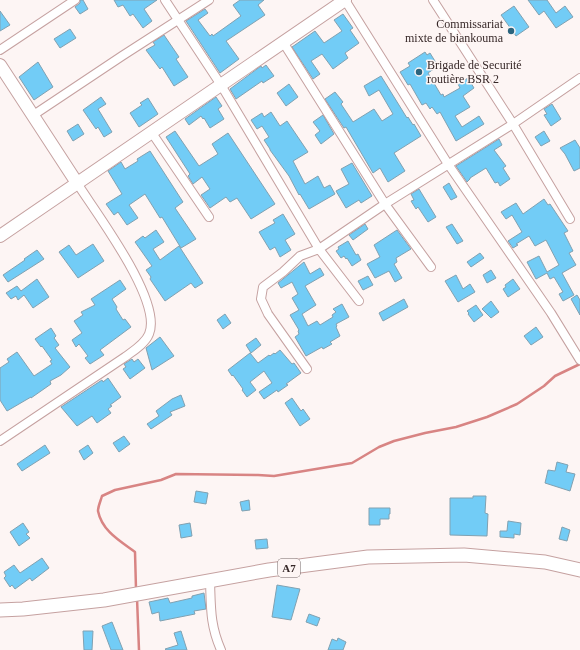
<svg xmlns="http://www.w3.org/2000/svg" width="580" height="650" font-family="'Times New Roman',serif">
<rect width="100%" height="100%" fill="#fdf5f4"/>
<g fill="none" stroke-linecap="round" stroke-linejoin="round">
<path stroke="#d88483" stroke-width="2.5" d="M136,589L135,552C120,541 102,531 98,511C98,506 101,500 102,496L115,490L161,480L176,474L258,475L274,476L352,463L379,447L394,441L425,433L456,427L487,417L517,404L544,386L555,376L580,364
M137,598L139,650"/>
</g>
<path fill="#72ccf6" stroke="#81a1b1" d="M80,0H83L88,9L80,14L75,7L80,3Z
M114,0H157L144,9L152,21L143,28L133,14L130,16L123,5L118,7Z
M240,0H264L258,5L265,15L226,41L239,59L220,73L186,21L205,9L208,13L198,20L210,36L212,34L213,36L241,16L233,5Z
M528,0H547L556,13L565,6L573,17L556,28L544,11L539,15Z
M514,6L529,27L516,36L501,15Z
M0,11L10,25L0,31Z
M343,14L353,28L350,30L359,43L345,53L348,58L333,69L322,54L311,61L320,74L313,79L292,47L315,31L324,43L342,31L334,20Z
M70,29L76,38L60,48L54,39Z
M164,35L179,57L176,59L188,77L174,86L162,67L160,69L146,50L155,45L153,42Z
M425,52L427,55L430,53L438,66L428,73L441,95L443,94L444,97L460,88L458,84L468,78L474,88L463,96L470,107L455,116L462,127L479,116L484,124L456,141L440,112L437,114L432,107L430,109L426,103L422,105L410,84L408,85L400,72L410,66L408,63Z
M38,62L53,87L34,100L19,77Z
M266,65L274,76L263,83L262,81L236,99L230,89L261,66L262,68Z
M381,76L407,118L408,117L413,125L414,124L421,136L394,153L405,171L388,182L380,168L373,173L346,127L344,128L325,99L335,92L343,102L341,104L353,122L374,109L382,121L393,114L379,90L369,96L364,86Z
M289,84L298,97L286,106L277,93Z
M101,97L106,104L98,109L112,132L104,137L98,127L96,129L83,110Z
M216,97L222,106L218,109L224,119L210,128L204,118L203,119L201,116L189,125L185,119Z
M148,98L158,114L139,127L130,113L142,105L140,103Z
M552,104L561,119L551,126L544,115L547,114L544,109Z
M271,112L280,126L287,121L308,152L293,161L305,184L318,176L324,188L330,185L335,194L309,209L300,194L299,195L289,176L270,150V149L264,140L269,137L262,126L257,129L251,120L262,113L264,117Z
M323,115L334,134L321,144L315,135L320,131L313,122Z
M78,124L84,134L73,141L67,131Z
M175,131L199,166L218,154L212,144L228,133L275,204L251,219L237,198L230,202L226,197L210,208L201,195L210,189L202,177L193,184L188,176L190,174L166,137Z
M544,131L550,141L541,146L535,137Z
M499,139L502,145L494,150L506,166L503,168L510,179L500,186L498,182L495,183L486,168L470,178V179L467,182L456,166Z
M575,140L580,148V168L574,171L565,154L560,148Z
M150,151L183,202L175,208L196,239L181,248L162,217L160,218L145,194L129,205L138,218L127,225L118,212L114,215L106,204L122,194L108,171L121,162L125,169L138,161L137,159Z
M352,163L372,196L361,203L359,200L346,208L336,191L349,184L341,169Z
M449,183L457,197L451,200L443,187Z
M419,189L436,217L428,222L418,207L416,209L411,201L414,200L411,194Z
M544,199L548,205L550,204L568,231L564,233L573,251L569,253L576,265L562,273L574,295L563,301L559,294L563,292L554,277L550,279L547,273L536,279L527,262L539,256L547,272L559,265L546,240L535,246L529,236L516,244L518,245L513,248L508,241L522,232L512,215L506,219L501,212L516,203L523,214Z
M283,214L295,234L285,240L291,250L280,257L275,247L270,250L259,232L275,223L273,220Z
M365,224L368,229L353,240L349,235Z
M452,224L463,241L457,244L446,227Z
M156,230L164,242L153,249L160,260L179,246L203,283L195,288L191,283L165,301L150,279L151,277L146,270L152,266L135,242L143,236L145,238Z
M397,230L411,249L396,258L397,262L394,264L402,278L395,282L389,271L375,278L367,264L380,257L374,245Z
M348,241L356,255L358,254L361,260L352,266L347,258L346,259L344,256L341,258L336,251L339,249L338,247Z
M93,244L104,261L78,278L59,252L69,245L76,255Z
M37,250L44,259L8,282L3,275L25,260L24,259Z
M480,253L484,258L471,267L467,262Z
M304,262L310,274L320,268L324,275L305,286L316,305L302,314L308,326L317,321L320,325L333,317L332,315L336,312L333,309L342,304L349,317L336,324L337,326L336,327L340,336L330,342L332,344L323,349L322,347L306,356L295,337L299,334L298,331L299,330L290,315L299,310L292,298L298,294L292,282L281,288L278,283Z
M491,270L496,278L487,283L483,275Z
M456,275L463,289L470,284L475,292L458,302L445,281Z
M368,276L373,285L363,290L358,281Z
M37,279L49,297L33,308L24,295L18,300L16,296L11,299L6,293L17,286L21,291Z
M513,279L520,289L508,297L503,289L506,287L505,285Z
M120,280L126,289L112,299L117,307L116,309L123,320L125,319L131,327L100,350L104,355L90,364L85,358L88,356L79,344L76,347L72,340L82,333L74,321L83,315L81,312L95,305L91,299Z
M577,295L580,300V315L571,299Z
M404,299L408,307L383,321L379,313Z
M491,301L499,312L491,318L482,309Z
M476,305L483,315L474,322L468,314L469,313L467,311Z
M225,314L231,323L223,329L217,320Z
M536,327L543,337L531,345L524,336Z
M51,328L56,336L54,338L59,345L55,348L70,367L61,375L50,381L51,384L31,398V397L7,411L0,400V368L9,362L7,359L17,352L34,376L52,364L50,361L52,360L42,346L41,347L35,339Z
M160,337L174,356L152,370L146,348Z
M256,338L261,345L251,353L246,345Z
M280,350L292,364L294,363L301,373L286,384L288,385L278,392L277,390L264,399L259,392L272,383L264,371L250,382L256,390L247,397L242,390L243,389L233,375L232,376L228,370L250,353L258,363L269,355L270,356L274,353L275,354Z
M132,359L134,362L138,359L145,368L130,379L123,369L126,367L124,364Z
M108,378L121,397L110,405L112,406L108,409L111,413L97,423L92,416L77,426L61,407L102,380L103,382Z
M181,395L185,406L170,412L172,415L151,429L147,424L159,416L156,411L172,399Z
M292,398L301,411L303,409L310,419L300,426L285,403Z
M124,436L130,444L119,452L113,443Z
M45,445L50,453L22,471L17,464Z
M88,445L93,453L84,460L79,451Z
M557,462L568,465L566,472L575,474L570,491L545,483L548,470L555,471Z
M196,491L208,493L206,504L194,502Z
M473,496H486L485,513L488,514L487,536L450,535V498H473Z
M249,500L250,510L242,511L240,502Z
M369,508H390V514H389V519H380V525H369Z
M508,521L521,523L520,535L514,534V538L500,537V531H507Z
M23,523L29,532L26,534L30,538L19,546L10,532Z
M190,523L192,536L181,538L179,525Z
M562,527L570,530L567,541L559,539Z
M267,539L268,548L256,549L255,540Z
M42,558L49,568L32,581L30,578L15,589L12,585L10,587L4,578L6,576L4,572L14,565L20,573Z
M277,585L300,589L291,620L272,617Z
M204,593L206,609L194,611L195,614L160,621L159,612L152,614L149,602L168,598L170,603L192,598V596Z
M309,614L320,618L317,626L306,622Z
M112,622L123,650H111L102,626Z
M83,631H93L92,650H84Z
M181,631L187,650H166L165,649L178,645L174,633Z
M338,638L346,642L343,650H328L332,639L337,641Z"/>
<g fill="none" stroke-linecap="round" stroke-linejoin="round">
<defs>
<path id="street" d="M165,0L221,85L319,249L359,301
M345,0L448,164L551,313L580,360
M433,0L513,124L570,219
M283,42L385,204L431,267
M0,50L75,0
M32,116L122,56L209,0
M152,133L209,217
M307,369L268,314L261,299L263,287L283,272L300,256L319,249L385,204L513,124L580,78
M0,441L125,357C133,351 145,344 149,334C163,301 96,213 77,183
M210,581C211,608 210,625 221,650"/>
<path id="secondary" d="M0,65L77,183
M0,236L345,0"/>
<path id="primary" d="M0,610L23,609L104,600L269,570L368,557L464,555L545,562L580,570"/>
</defs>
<use href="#street" stroke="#c5a1a0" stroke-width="10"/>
<use href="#secondary" stroke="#c5a1a0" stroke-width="14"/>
<use href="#primary" stroke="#c5a1a0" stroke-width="15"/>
<use href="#street" stroke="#fff" stroke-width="8"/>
<use href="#secondary" stroke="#fff" stroke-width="12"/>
<use href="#primary" stroke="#fff" stroke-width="13"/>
</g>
<g fill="#2b647d" stroke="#fdf5f4" stroke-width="1.5">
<circle cx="511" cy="31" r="4"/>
<circle cx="419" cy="72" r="4"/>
</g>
<g text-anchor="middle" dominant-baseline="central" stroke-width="3" stroke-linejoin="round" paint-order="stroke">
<rect fill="#fdf5f4" stroke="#726564" stroke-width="1" x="278" y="559" width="22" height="18" rx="3"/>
<g font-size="11" font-weight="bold" fill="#362727">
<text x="289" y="568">A7</text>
</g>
<g font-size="12" fill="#362727" stroke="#fdf5f4" text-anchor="end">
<text x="503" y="24">Commissariat<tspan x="503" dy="14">mixte de biankouma</tspan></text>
<text x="427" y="65" text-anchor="start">Brigade de Securité<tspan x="427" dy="14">routière BSR 2</tspan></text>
</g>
</g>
</svg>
